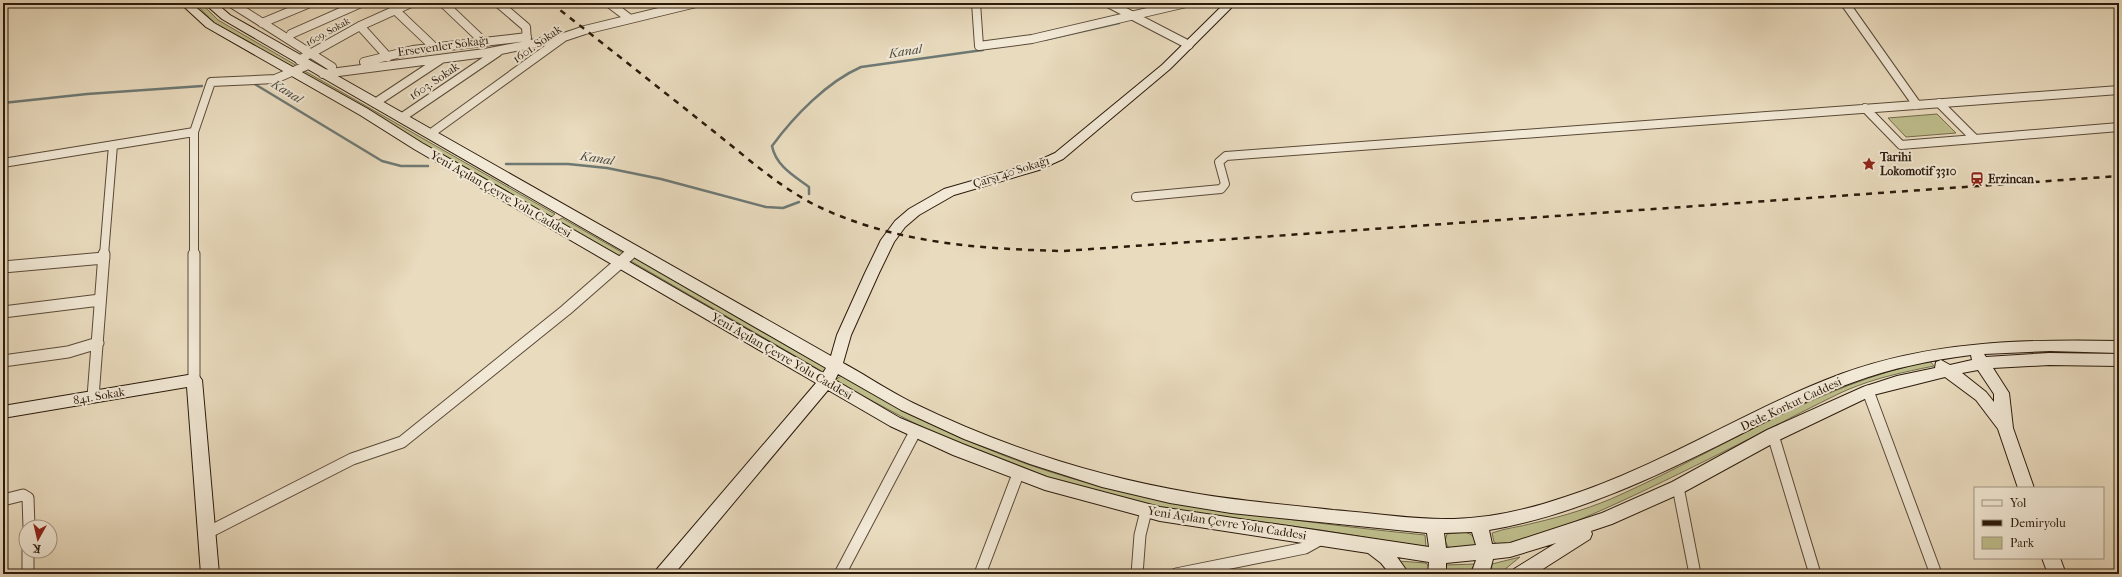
<svg xmlns="http://www.w3.org/2000/svg" width="2122" height="577" font-family="'IM FELL French Canon',serif">
<rect width="100%" height="100%" fill="#e9dbbe"/>
<filter id="stains"><feTurbulence type="fractalNoise" baseFrequency=".005" numOctaves="4"/><feColorMatrix values="0 0 0 0 .2 0 0 0 0 .09 0 0 0 0 .02 0 0 0 .5 -.17"/></filter>
<radialGradient id="worn" r=".72"><stop offset=".6" stop-color="#630" stop-opacity="0"/><stop offset="1" stop-color="#630" stop-opacity=".3"/></radialGradient>
<path fill="#bebe8c" stroke="#746c4c" d="M195,3H201L218,20L299,67L294,69L215,24Z
M303,70L555,214L551,217L299,72Z
M1937,114L1956,133L1906,137L1888,118Z
M562,218L625,254L620,257L557,221Z
M634,256L829,370L825,373L629,260Z
M1930,361L1934,366C1904,372 1875,378 1847,390C1805,408 1517,565 1494,542L1492,533C1505,528 1520,527 1534,523C1564,516 1594,507 1622,494C1726,447 1817,385 1930,361Z
M841,376C900,410 960,440 1024,463C1105,492 1188,506 1273,517C1323,524 1374,530 1425,535L1426,547C1379,540 1332,531 1285,525C1242,519 1198,515 1155,506C1082,490 1007,467 939,435C904,419 869,399 835,380Z
M1465,532C1472,534 1477,539 1476,546L1452,548L1448,547L1445,541L1447,534Z
M1520,557L1499,574H1491L1492,564Z
M1398,561L1426,563L1429,567L1428,574H1407Z
M1475,564L1468,574H1445L1446,565Z"/>
<g fill="none" stroke-linecap="round" stroke-linejoin="round">
<path stroke="#6e7974" stroke-width="2.5" d="M1187,6L1199,3
M1044,40L1119,23
M253,83L382,161L401,166H428
M3,103L87,94L202,86
M506,164H568L607,168L661,179L766,207L783,208L799,202
M809,194V187C794,176 776,166 772,146C794,116 827,82 861,67L983,50"/>
<defs>
<path id="street-far1" d="M231,3L332,67
M443,3L484,42
M498,3L526,27L527,42
M609,3L630,19
M976,3L979,46L1032,39L1186,3
M1108,3L1189,45
M1845,3L1917,105
M395,10L435,48
M262,23L310,3
M360,26L388,57
M291,34L361,3
M299,60L360,26L411,3
M364,62L413,50L527,37
M323,74L485,53L562,38
M375,103L440,60
M1865,108L1901,145L1975,139L1939,103
M401,118L498,52
M430,134L564,37L585,30L696,3
M1975,139L2119,127
M3,163L194,132
M1136,197L1221,189L1225,184L1219,162L1226,156L2119,90
M104,255L113,145
M194,255V132L211,82L275,79L308,65
M629,255L634,251"/>
<path id="street" d="M194,254V380
M3,267L104,258
M3,312L100,300
M3,361L68,352L98,343
M1868,391L1936,574
M93,397L104,254
M1773,435L1815,574
M1678,487L1695,574
M3,500L23,495L28,498L29,527
M207,533L352,459L402,442L566,310L630,254
M28,551V574
M840,574L915,432
M980,574L1018,474
M1137,574L1140,535L1146,511
M1176,574L1305,548L1323,538"/>
<path id="secondary" d="M180,3H191L214,23L368,109L422,143L823,373L826,368L323,78L222,19L204,3H216L230,15L831,356L837,335L865,273L881,240L895,221L909,209L944,189L1031,164L1055,153L1162,65L1225,3H1236L1170,69L1063,159L1039,170L954,195L919,215L905,227L894,242L879,273L851,335L843,363C867,376 889,391 913,403C1001,446 1097,477 1193,493C1240,501 1287,505 1333,510C1373,513 1414,520 1454,519C1492,518 1530,509 1565,497C1662,466 1747,409 1841,374C1931,341 2024,339 2119,341V353L2050,351L1984,354L1986,357L2049,353L2119,354V366L2049,365L1993,368L2009,393L2013,428L2034,488H2018L1998,429L1976,400L1945,377L1873,395L1779,440L1684,492L1612,524L1591,531L1592,534L1590,539L1535,574H1511L1514,569L1556,543L1510,557L1493,559L1489,574H1471L1476,560L1446,563V574H1428L1429,562L1397,557L1409,574H1390L1381,563L1368,553L1160,521L1045,490L953,455L890,426L828,390L674,574H654L657,569L816,383L414,149L360,115L206,27ZM1971,355L1972,360L1950,365L1941,360L1936,362L1935,368L1897,376L1863,387L1767,430L1672,482L1602,513L1510,543L1492,544L1489,530C1577,515 1659,475 1739,435C1777,416 1814,396 1854,382C1892,368 1932,360 1971,355ZM1978,370L1994,394V402L1986,392L1962,373ZM838,374L901,410L964,439L1030,464L1102,487L1170,503L1231,513L1427,533L1429,547L1160,507L1047,477L965,445L900,418L835,380ZM1472,532L1476,545L1446,548L1444,533Z
M194,374L199,376L202,380L219,574H201L187,387L3,418V406Z
M2042,558H2060L2066,574H2048Z"/>
</defs>
<use href="#street-far1" stroke="#5a4a38" stroke-width="10"/>
<use href="#street" stroke="#5a4a38" stroke-width="13"/>
<use href="#secondary" stroke="#2b1a0b" stroke-width="2"/>
<use href="#street-far1" stroke="#f1e8d5" stroke-width="8"/>
<use href="#street" stroke="#f1e8d5" stroke-width="11"/>
<use href="#secondary" fill="#f1e8d5" fill-rule="evenodd"/>
<path stroke="#2b1a0b" stroke-width="2.5" stroke-dasharray="6 6" stroke-linecap="butt" d="M551,3C605,45 659,88 712,130C745,156 778,186 815,205C893,243 978,249 1063,251L2119,176"/>
</g>
<defs>
<symbol id="sight-bare" viewBox="-9 -9 18 18"><path d="M0-6L1.8-2.2L6-1.7L2.9 1.2L3.7 5.4L0 3.3L-3.7 5.4L-2.9 1.2L-6-1.7L-1.8-2.2Z" fill="#8f2418" stroke="#f1e8d5" stroke-width="2.5" paint-order="stroke"/></symbol>
<symbol id="station-bare" viewBox="-9 -9 18 18"><path d="M-3-6H3Q5-6 5-4V2Q5 4 3 4L4.5 6H3L1.5 4h-3L-3 6H-4.5L-3 4Q-5 4-5 2V-4Q-5-6-3-6ZM-3.5-4v3h7v-3ZM-3.5 1v1.5H-2V1ZM2 1v1.5H3.5V1Z" fill="#8f2418" stroke="#f1e8d5" stroke-width="2.5" paint-order="stroke"/></symbol>
</defs>
<g fill-rule="evenodd">
<use href="#sight-bare" x="1859" y="154" width="20" height="20"/>
<use href="#station-bare" x="1967" y="169" width="20" height="20"/>
</g>
<g text-anchor="middle" dominant-baseline="central" stroke-width="4" stroke-linejoin="round" paint-order="stroke">
<g font-size="10" fill="#2b1a0b" stroke="#f1e8d5">
<text transform="translate(328 32) rotate(-29)">1609. Sokak</text>
</g>
<g font-size="12" fill="#2b1a0b" stroke="#f1e8d5">
<text transform="translate(537 44) rotate(-35)">1601. Sokak</text>
<text transform="translate(443 46) rotate(-8)">Ersevenler Sokağı</text>
<text transform="translate(434 81) rotate(-34)">1603. Sokak</text>
<text transform="translate(1011 172) rotate(-18)">Çarşı 40 Sokağı</text>
<text transform="translate(501 194) rotate(30)">Yeni Açılan Çevre Yolu Caddesi</text>
<text transform="translate(782 356) rotate(30)">Yeni Açılan Çevre Yolu Caddesi</text>
<text transform="translate(99 396) rotate(-10)">841. Sokak</text>
<text transform="translate(1791 404) rotate(-25)">Dede Korkut Caddesi</text>
<text transform="translate(1227 523) rotate(9)">Yeni Açılan Çevre Yolu Caddesi</text>
</g>
<g font-size="12" font-weight="bold" fill="#2b1a0b" stroke="#f1e8d5" text-anchor="start">
<text x="1880" y="157">Tarihi<tspan x="1880" dy="14">Lokomotif 3310</tspan></text>
<text x="1988" y="179">Erzincan</text>
</g>
<g font-size="13" font-style="italic" fill="#4c4a40" stroke="#f1e8d5">
<text transform="translate(905 51) rotate(-9)">Kanal</text>
<text transform="translate(287 91) rotate(32)">Kanal</text>
<text transform="translate(597 158) rotate(9)">Kanal</text>
</g>
</g>
<rect width="2122" height="577" fill="none" stroke="#e9dbbe" stroke-width="16"/>
<rect x="4" y="4" width="2114" height="569" fill="none" stroke="#2b1a0b" stroke-width="2"/>
<rect x="8" y="8" width="2106" height="561" fill="none" stroke="#2b1a0b"/>
<rect x="1974" y="487" width="130" height="72" fill="#f1e8d5" stroke="#a29684"/>
<rect x="1982" y="500" width="20" height="6" fill="#f1e8d5" stroke="#a29684"/>
<text x="2010" y="507" font-size="12" fill="#2b1a0b">Yol</text>
<rect x="1982" y="520" width="20" height="6" fill="#2b1a0b" stroke="#a29684"/>
<text x="2010" y="527" font-size="12" fill="#2b1a0b">Demiryolu</text>
<rect x="1982" y="537" width="20" height="12" fill="#bebe8c" stroke="#a29684"/>
<text x="2010" y="547" font-size="12" fill="#2b1a0b">Park</text>
<g transform="translate(38 539) rotate(188)"><circle r="19" fill="#f1e8d5" stroke="#a29684"/>
<path d="M0-3L7 15L0 10L-7 15Z" fill="#8f2418"/>
<text y="-6" font-size="11" font-weight="bold" text-anchor="middle" fill="#2b1a0b">K</text>
</g>
<rect width="100%" height="100%" filter="url(#stains)"/>
<rect width="100%" height="100%" fill="url(#worn)"/>
</svg>
